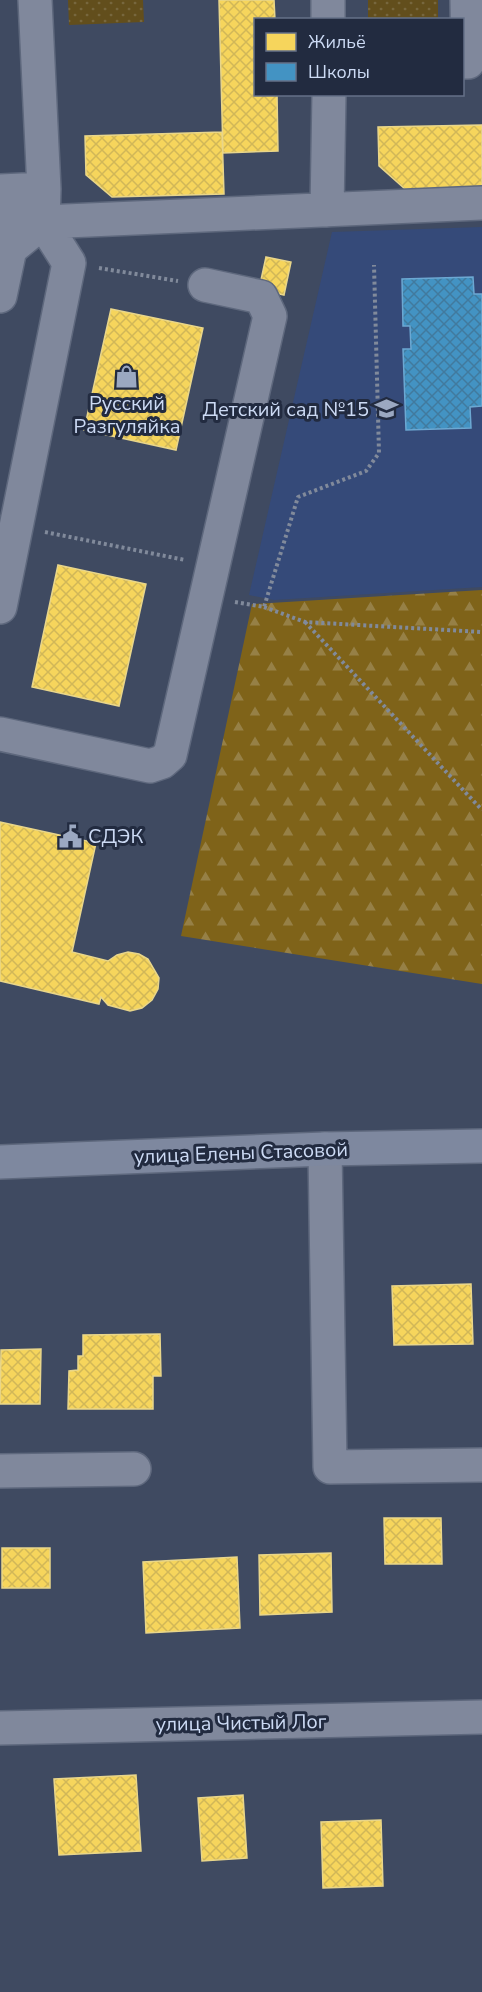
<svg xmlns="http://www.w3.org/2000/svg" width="482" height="1992" font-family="'Nunito Sans',sans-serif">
<defs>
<pattern id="forest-firs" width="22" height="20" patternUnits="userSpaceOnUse" patternTransform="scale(1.5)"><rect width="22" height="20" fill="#7f6319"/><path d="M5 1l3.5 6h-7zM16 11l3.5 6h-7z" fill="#968046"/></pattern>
<pattern id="park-dots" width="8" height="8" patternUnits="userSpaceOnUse" patternTransform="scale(1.5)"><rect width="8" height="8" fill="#624e1c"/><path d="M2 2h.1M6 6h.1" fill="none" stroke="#77673e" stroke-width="1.8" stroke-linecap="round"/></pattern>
<pattern id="homes-cross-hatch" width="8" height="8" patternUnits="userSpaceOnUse" patternTransform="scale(1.5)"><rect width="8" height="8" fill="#f6d55c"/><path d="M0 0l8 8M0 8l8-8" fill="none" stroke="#d1b758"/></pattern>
<pattern id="schools-cross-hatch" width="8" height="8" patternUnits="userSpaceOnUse" patternTransform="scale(1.5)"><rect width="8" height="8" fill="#4393c3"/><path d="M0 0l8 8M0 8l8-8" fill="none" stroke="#417a9e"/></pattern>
</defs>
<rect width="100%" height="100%" fill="#3f4a61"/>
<path fill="#354a79" d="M482,227V587L274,600L249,595L332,232Z"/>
<path fill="url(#forest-firs)" d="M482,590V984L181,936L252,604Z"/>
<path fill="url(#park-dots)" d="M68,0H143L144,22L69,25Z
M368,0H438V18L368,19Z"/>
<path fill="url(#homes-cross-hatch)" stroke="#e9d68a" stroke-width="1.5" d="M219,0H274L275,20H255V94H277L278,151L223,153Z
M482,125V187L405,189L379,166L378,127Z
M222,132L224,194L112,197L86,175L85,136Z
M266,257L291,262L284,295L259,289Z
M111,309L203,328L176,450L84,430Z
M58,565L146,584L119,706L32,687Z
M0,822L96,843L72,952L108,961L117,955L128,952L139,954L148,959L159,978L158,989L152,1000L142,1008L130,1011L108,1005L101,997L99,1004L0,981Z
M471,1284L473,1344L394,1345L392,1286Z
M160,1334L161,1376H153V1409H68L69,1371L78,1370V1356H83V1335Z
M41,1349L40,1404H0L1,1350Z
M384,1518H441L442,1564H385Z
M2,1548H50V1588H2Z
M331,1553L332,1612L260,1615L259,1555Z
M237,1557L240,1628L146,1633L143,1562Z
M136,1775L141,1851L59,1855L54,1779Z
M243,1795L247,1858L202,1861L198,1798Z
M381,1820L383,1886L323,1888L321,1822Z"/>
<path fill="url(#schools-cross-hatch)" stroke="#6ca8d2" stroke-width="1.5" d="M473,277L474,294H482V406L470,407L471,428L406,430L403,349H411L410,326H403L402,279Z"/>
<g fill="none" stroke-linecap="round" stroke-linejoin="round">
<defs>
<path id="minor" d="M328,0V20
M462,62H468L467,0
M44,189L43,222L482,203
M0,191L44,189L35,0
M327,210L329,94
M0,223L43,222
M0,296L10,249L43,222
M0,607L69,263L43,222
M0,734L150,766L162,762L170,755L270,316L261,297L205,285
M325,1149L330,1467L482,1465
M0,1471L134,1469
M0,1728L482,1717"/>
<path id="major" d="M0,1162L325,1149L482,1146"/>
</defs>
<use href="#minor" stroke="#5e687d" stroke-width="36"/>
<use href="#major" stroke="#5e687d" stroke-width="36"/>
<path stroke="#818a9b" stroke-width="4" stroke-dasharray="3 3" stroke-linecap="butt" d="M99,268L178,281
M45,532L185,560
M235,602L264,607L298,497L366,471L379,453L374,265
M264,607L305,622L482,632
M305,622L482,810"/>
<use href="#minor" stroke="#80889c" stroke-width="33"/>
<use href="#major" stroke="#7e889f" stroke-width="33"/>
</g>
<defs>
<symbol id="shop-bare" viewBox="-9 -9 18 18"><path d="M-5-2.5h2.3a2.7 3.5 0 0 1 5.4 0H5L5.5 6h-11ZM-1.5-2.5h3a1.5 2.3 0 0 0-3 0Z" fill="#9ba8c1" stroke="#222b40" stroke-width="2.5" paint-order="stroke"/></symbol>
<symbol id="school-bare" viewBox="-9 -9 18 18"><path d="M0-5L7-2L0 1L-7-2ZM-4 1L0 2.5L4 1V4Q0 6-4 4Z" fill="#9ba8c1" stroke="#222b40" stroke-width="2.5" paint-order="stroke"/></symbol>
<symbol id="civic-bare" viewBox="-9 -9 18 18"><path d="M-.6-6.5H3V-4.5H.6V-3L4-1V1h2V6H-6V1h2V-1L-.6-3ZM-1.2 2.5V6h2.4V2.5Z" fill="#9ba8c1" stroke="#222b40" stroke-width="2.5" paint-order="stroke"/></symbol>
</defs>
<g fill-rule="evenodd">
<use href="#shop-bare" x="110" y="360" width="33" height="33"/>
<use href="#school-bare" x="370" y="392" width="33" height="33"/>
<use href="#civic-bare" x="54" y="820" width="33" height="33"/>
</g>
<g text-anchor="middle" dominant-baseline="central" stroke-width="6" stroke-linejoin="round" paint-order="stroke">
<g font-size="20" fill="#ccdaf4" stroke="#222b40">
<text x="127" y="403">Русский<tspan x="127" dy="23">Разгуляйка</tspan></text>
<text x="369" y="409" text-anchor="end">Детский сад №15</text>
<text x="88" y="836" text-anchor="start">СДЭК</text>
</g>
<g font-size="20" fill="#ccdaf4" stroke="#222b40">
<text transform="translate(241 1153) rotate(-2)">улица Елены Стасовой</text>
<text transform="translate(241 1723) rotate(-1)">улица Чистый Лог</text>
</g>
</g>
<rect x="254" y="18" width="210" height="78" fill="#222b40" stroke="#667188" stroke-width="1.5"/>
<rect x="266" y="33" width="30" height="18" fill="#f6d55c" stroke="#667188" stroke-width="1.5"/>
<text x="308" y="48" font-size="18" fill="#ccdaf4">Жильё</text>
<rect x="266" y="63" width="30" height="18" fill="#4393c3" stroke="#667188" stroke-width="1.5"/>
<text x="308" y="78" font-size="18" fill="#ccdaf4">Школы</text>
</svg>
